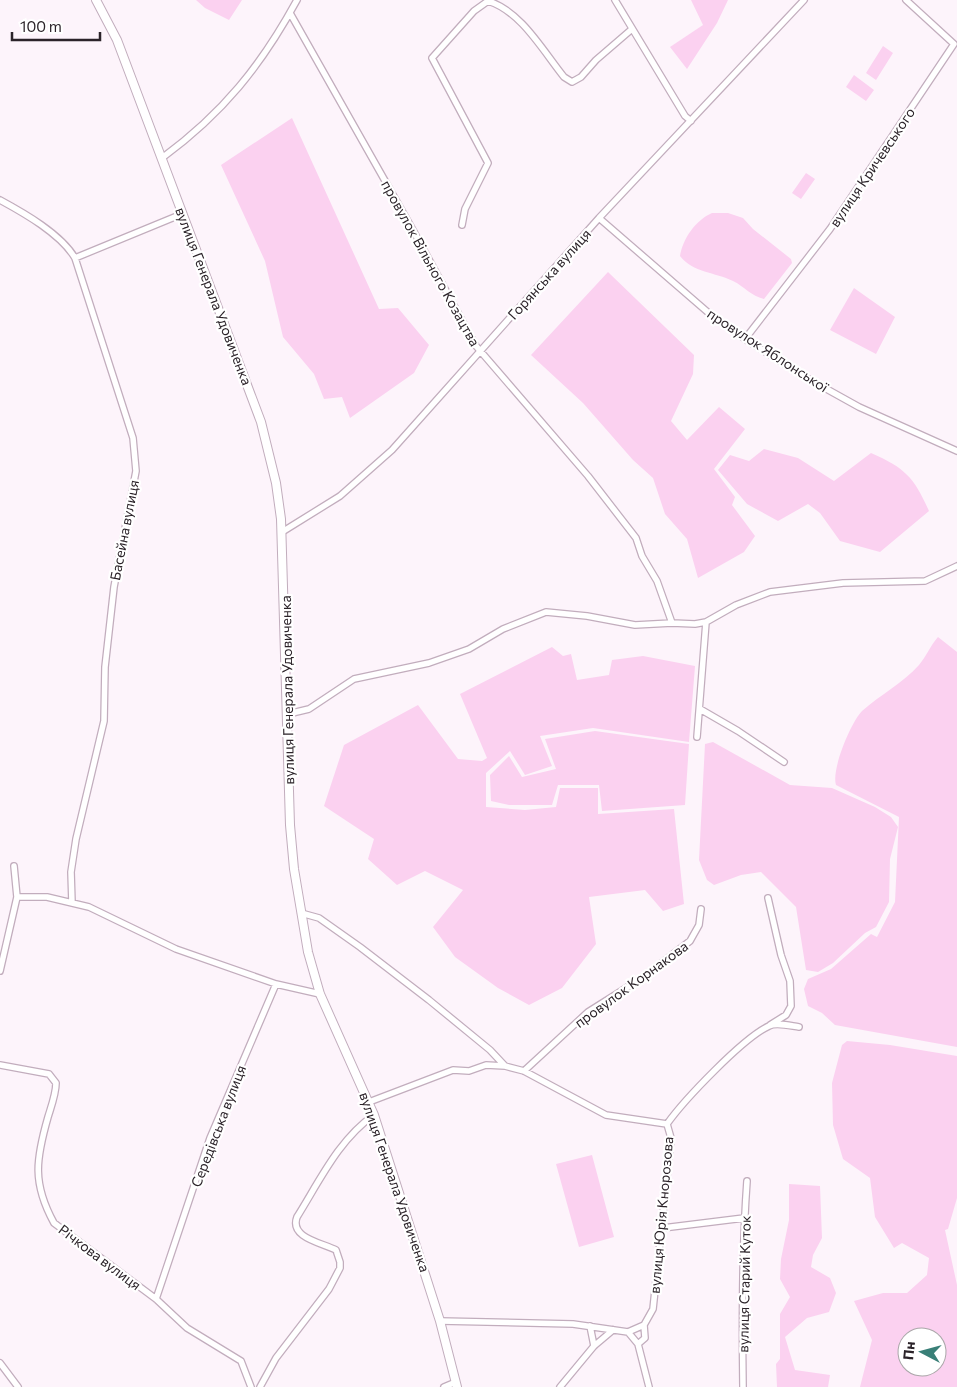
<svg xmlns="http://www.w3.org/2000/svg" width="957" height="1387" font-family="Commissioner,sans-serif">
<rect width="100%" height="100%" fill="#fdf4fb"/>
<path fill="#fbd1f0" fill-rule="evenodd" d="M196,0H242L229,20L205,8Z
M691,0H728L717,23L687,69L670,47L703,25Z
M883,46L893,53L876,80L866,73Z
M854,75L874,90L866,101L846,87Z
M292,118L379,309L398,308L429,345L414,373L350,418L342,397L324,399L314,374L283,337L265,261L221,165Z
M806,173L815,179L801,199L792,193Z
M712,213H728L743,218L753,229L791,259L792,263L764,299C751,296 745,287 733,281C715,272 693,273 680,256C683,238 696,220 712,213Z
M608,272L694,355L693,374L671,421L687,440L719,407L745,429L714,469L735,497L732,505L755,536L744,552L698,578L687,539L665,514L653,478L633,460L583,403L531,355Z
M854,288L895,317L876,354L830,330Z
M764,449L798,458L834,481L871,453C905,468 914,477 929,511L880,552L840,541L820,513L808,504L778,521L747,504L718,470L730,455L749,461Z
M938,637L957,652V1047L835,1025L822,1013L808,1006L804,989L808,979L831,969L871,934L877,937L895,902L899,817L836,785C831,770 851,722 862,711C880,695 903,683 919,665C926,657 930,646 938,637Z
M552,647L563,656L571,654L577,680L609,675L612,660L643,656L695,666L689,742L593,728L540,736L552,766L525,775L510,751L486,773V807L525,810L556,807L560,788H598V814L674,809L684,904L663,911L645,890L589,897L596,944L562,988L529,1005L498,988L455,957L433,927L463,890L425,871L397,885L368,859L374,839L324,806L344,745L418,705L458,759L482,761L487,758L460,694Z
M595,731L689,744L685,805L602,811L599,785H558L552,805H509L491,801L490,775L509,756L522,777L556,769L545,739Z
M713,742L790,785L832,788L875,807L891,817L898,827L890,859L889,902L876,927L865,933L833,963L818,972L806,970L796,907L761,872L741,875L714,885L707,880L699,860L705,744Z
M847,1041L890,1045L957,1056V1198L948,1229L945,1230L957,1285V1387H860L872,1340L854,1301L883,1293H907L927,1275L929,1258L902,1243L894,1248L875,1217L870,1178L843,1159L833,1125L832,1083L842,1045ZM907,1337H937V1367H907Z
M592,1155L614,1237L579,1247L556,1164Z
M789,1184L820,1186L822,1238L813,1255L811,1267L830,1278L836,1293L829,1312L807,1318L785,1337L795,1370L830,1375L828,1387H777L776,1364L780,1359V1314L790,1297L780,1279L781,1259L789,1220Z"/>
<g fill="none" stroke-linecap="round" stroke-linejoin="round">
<defs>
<path id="minor" d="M615,0L685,116L691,121
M290,13L414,232L476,346L588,476L636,538L642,556L657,581L672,623
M162,158C223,113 261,66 297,0
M0,200C24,213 61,234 75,258L133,438L136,471L114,587L105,667L104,721L76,839L71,872L72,903
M599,218L711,315L745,339L805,377L859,407L957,451
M462,225L465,209L488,163L432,58L474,11L488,1C521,11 543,51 564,77L572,82L581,77L596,60L632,29
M75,258L182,214
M745,339L830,229L954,44L906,0
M282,532L340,496L392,450L599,218L804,0
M700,709L738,731L784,762
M288,714L309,709L354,679L429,663L469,649L503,629L546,612L587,616L635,625L672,623L695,624L706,622L736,605L770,592L843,583L925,581L957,566
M697,737L706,622
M17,897H47L89,907L176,949L276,984L320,994
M768,898L781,955L790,981L791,1006L786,1015L770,1025
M301,913L319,918L360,947L429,1000L490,1050L505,1066L524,1071L606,1115L667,1124L671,1138L653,1309L644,1325L628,1332
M0,971L17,897L14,866
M0,1065L49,1074L56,1083C56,1094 51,1107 48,1117C36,1159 32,1183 54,1223L156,1299L187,1328L241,1361L251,1387
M524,1071L588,1012L642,978L690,941L699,925L701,909
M369,1102L453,1070L469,1071L486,1065L505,1066
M667,1124C684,1100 743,1038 769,1026C776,1022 791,1026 799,1027
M663,1228L744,1218
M156,1299L210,1138L276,984
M440,1321L573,1324L628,1332
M590,1326L594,1346
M628,1332L638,1344L649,1387
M638,1344L645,1338L644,1325
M0,1363L18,1387
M260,1387L276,1358L329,1289L340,1268V1262L336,1250C323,1243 289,1238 297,1217C319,1182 339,1139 374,1115
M444,1387L456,1382
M560,1387L594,1346L613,1330
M743,1387C742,1318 742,1249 747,1181"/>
<path id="secondary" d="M96,0L117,40L261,422L276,483L281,519L290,825L294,869L308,952L320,994L374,1115L440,1321L457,1387"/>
</defs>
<use href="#minor" stroke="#c2adbd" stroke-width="8"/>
<use href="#secondary" stroke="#c2adbd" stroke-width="10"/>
<use href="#minor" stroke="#fff" stroke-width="5.5"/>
<use href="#secondary" stroke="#fff" stroke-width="8"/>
</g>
<g text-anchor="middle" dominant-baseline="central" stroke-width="4.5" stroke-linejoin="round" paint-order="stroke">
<g font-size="14" fill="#2b2329" stroke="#fff">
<text transform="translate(872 167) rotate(-56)">вулиця Кричевського</text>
<text transform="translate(431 263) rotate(61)">провулок Вільного Козацтва</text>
<text transform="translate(549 274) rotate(-48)">Горянська вулиця</text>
<text transform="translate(214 296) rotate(69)">вулиця Генерала Удовиченка</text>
<text transform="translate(768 350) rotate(33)">провулок Яблонської</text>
<text transform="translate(124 530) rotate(-79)">Басейна вулиця</text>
<text transform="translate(287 690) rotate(-91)">вулиця Генерала Удовиченка</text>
<text transform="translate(631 984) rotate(-36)">провулок Корнакова</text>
<text transform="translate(218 1126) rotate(-69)">Середівська вулиця</text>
<text transform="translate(395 1182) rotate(71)">вулиця Генерала Удовиченка</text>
<text transform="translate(661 1215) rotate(-85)">вулиця Юрія Кнорозова</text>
<text transform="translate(100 1257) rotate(37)">Річкова вулиця</text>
<text transform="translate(744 1284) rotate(-89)">вулиця Старий Куток</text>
</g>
</g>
<g transform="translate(922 1352) rotate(276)"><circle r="24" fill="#ffffff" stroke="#aaa7a9"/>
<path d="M0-4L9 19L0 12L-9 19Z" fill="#397f77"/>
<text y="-8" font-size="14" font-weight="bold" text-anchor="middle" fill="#2b2329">Пн</text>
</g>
<path d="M12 32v8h88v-8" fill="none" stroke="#2b2329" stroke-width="2.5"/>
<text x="20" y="32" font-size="15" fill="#2b2329" stroke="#ffffff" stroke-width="4" paint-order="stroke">100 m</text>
</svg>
